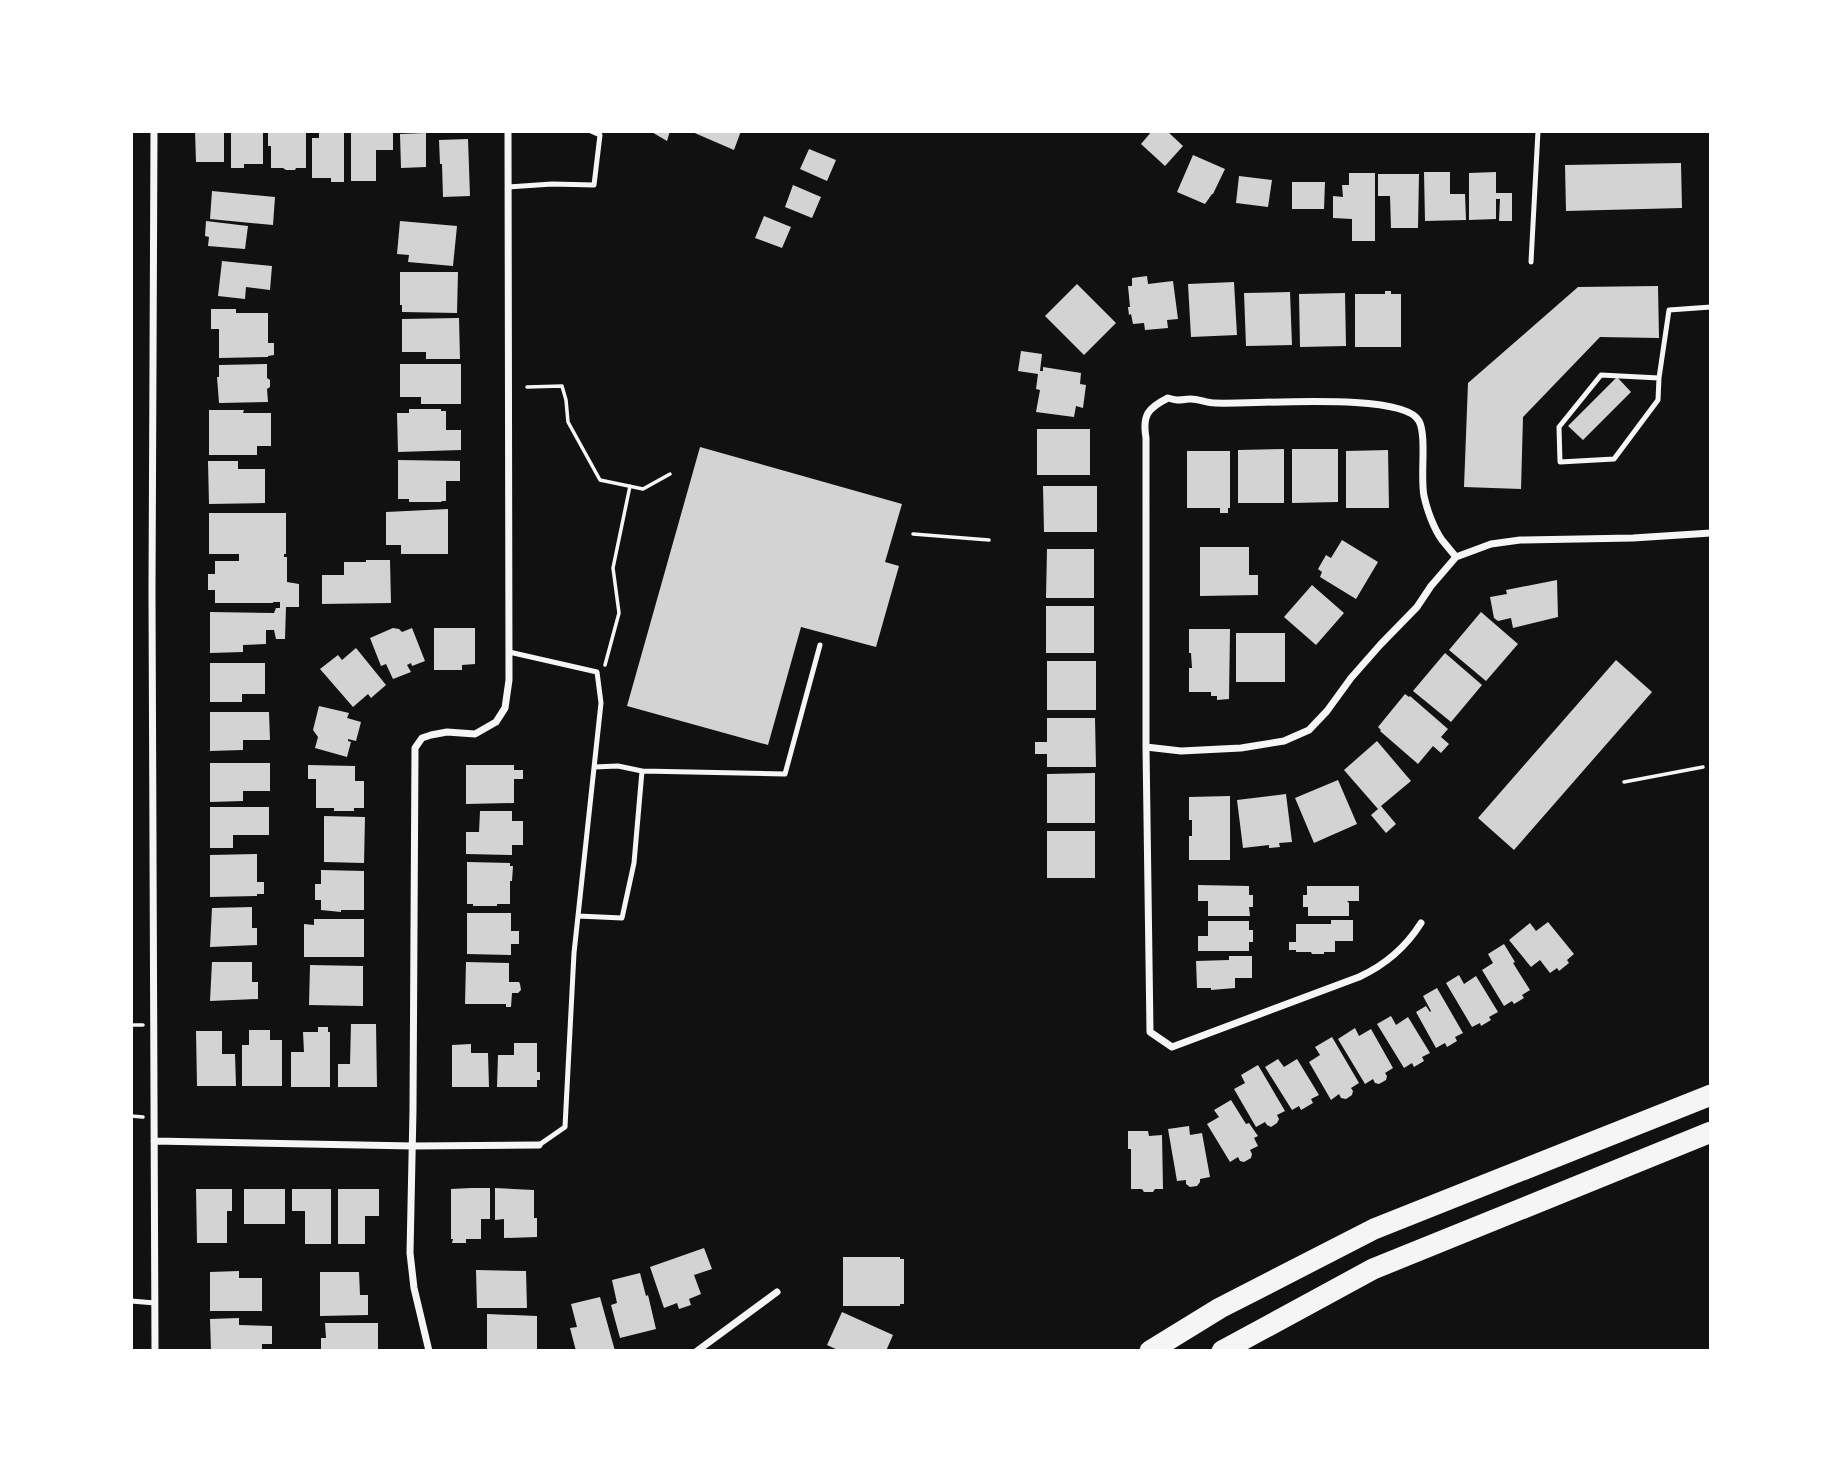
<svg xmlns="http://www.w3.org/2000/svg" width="1842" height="1482" font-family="'Crimson Pro',serif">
<rect width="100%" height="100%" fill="#111"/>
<path fill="#d3d3d3" d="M195,131H224V162H196Z
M231,131H263V164H244V168H231Z
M268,131H306V168H296L295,170H286L283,168H271V146H268Z
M319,131H344V182H331V178H312V138H319Z
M351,131H393V150H376V181H351Z
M650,131H670L667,141Z
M690,131H741L734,150Z
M1152,131H1167L1183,146L1165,166L1141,144Z
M426,133V167L401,168L400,134Z
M468,139L470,196L443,197L442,164H440L439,140Z
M809,149L836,160L827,181L800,169Z
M1193,155L1225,169L1213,194H1212L1205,204L1177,192Z
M1681,163L1682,208L1566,211L1565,165Z
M1424,172H1450V194H1465L1466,220L1425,221Z
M1496,172V193H1512V221H1499L1500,199H1496V219L1469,220V173Z
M1349,173H1375V241H1352V219L1333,218V196L1343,197L1342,185H1349Z
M1378,174H1419L1418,228H1391L1390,196H1378Z
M1239,176L1272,180L1268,207L1236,203Z
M1292,182H1325L1324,209H1292Z
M793,185L821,197L812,218L785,207Z
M212,191L275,197L273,225L210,219Z
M764,216L791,227L782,248L755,238Z
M206,221L248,226L245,249L208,246L209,237L205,236Z
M400,221L457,226L453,266L408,262L409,255L397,254Z
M222,261L272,266L270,290L246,287L245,299L218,296Z
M400,272H458L457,313L402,312V305H400Z
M1147,276L1148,284L1173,281L1178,319L1167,320L1168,328L1145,330L1144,323L1133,324L1131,314L1129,315L1128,307H1130L1128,286H1132V278Z
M1234,282L1237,335L1191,337L1188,284Z
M1077,284L1116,323L1084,355L1045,316Z
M1658,286L1659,338L1600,337L1523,417L1521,489L1464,487L1468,383L1578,287Z
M1385,291H1391V294H1401V347H1355V294H1385Z
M1290,292L1292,345L1246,346L1244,293Z
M1345,293L1346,346L1300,347L1299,294Z
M211,309H236V313H268V343H274V355L268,356V357L219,358V329H211Z
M459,318L460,359H426V352H402V319Z
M1021,351L1042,354L1040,371H1043V367L1081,373L1080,384L1086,385L1083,408L1076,406L1074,417L1036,412L1040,390L1036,389L1038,374L1018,371Z
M267,364V378L270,380V387L267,389L268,402L219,403L217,377H219V365Z
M400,364H461V404H421V397H400Z
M1617,377L1631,392L1583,440L1568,426Z
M409,409H441V411H446V430H461V450L398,452L397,413H409Z
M209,410H244L243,413H271V446H257V455H209Z
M1037,429H1090V475H1037Z
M700,447L902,504L885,562L899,566L876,647L801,627L768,745L627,706Z
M1284,449V503H1238V450Z
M1292,449H1338V502L1292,503Z
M1388,450L1389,508H1346V451Z
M1187,451H1230V508H1228V513H1220V508H1187Z
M398,460L460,461V481H446V501H441L442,502H409V499H398Z
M208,461H238V469H265V503L209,504Z
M1043,486H1097V532H1044Z
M448,509V554H401V545H386V512Z
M209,513H286V554H284V557H287V582L299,584V607H286L285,639H276L274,630H266V644L243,645V652L210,653V612L274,613L276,608H280V602H273V603H215V590H208V574H215V561H239V554H209Z
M1342,540L1378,562L1356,599L1320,577L1322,572L1318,569L1326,555L1331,558Z
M1200,547H1249V575H1258V595L1200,596Z
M1047,549H1094V598H1046Z
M366,560H390L391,603L322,604V575H344V562H366Z
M1557,580L1558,617L1513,628L1511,618L1498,621L1494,618L1490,597L1507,594L1506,590Z
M1312,585L1344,613L1316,645L1284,617Z
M1046,606H1094V653H1046Z
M1481,612L1518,644L1486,681L1449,650Z
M393,628L399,629L402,632L412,628L425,661L412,666L411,663L407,665L411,672L393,679L386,664L381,666L370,638Z
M434,628H475V664L462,665V670H434Z
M1189,629H1230L1229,699L1217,700V696H1211V692H1189V668H1192L1191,653H1189Z
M1236,633H1285V682H1236Z
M356,648L386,685L371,698L368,694L353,707L320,669L338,655L342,660Z
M1445,653L1482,685L1451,722L1413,691Z
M1616,660L1652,692L1514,850L1478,818Z
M1047,661H1096V710H1047Z
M210,663H265V694H242V702H210Z
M1405,694L1409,697L1410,696L1448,729L1441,737L1449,744L1441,753L1433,746L1418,764L1380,731L1381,730L1378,727Z
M319,706L349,713L347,718L361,722L356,741L348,739V741L351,742L347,757L315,748L318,737L313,730Z
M210,712H269L270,740H243V750L210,751Z
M1047,718H1095L1096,767H1047V754H1035V742H1047Z
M1377,741L1411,781L1381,806L1396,824L1386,833L1371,815L1378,809L1344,770Z
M210,763H270V791H243V801L210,802Z
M308,765L355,766V781H364V808H354V811H334V808H316V779H308Z
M466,765H514V770H523V779H514V803L466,804Z
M1095,773V823H1047V774Z
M1338,780L1357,824L1314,843L1295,798Z
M1286,794L1292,842L1279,843L1280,847L1269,848V845L1243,848L1237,800Z
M1230,796V860H1189V836H1192V820H1189V797Z
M210,807H269V835H233V848H210Z
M480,811H512V821H523V845H512V855L466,854V832H479Z
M324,816L365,817L364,863L324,862Z
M1047,831H1095V878H1047Z
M257,854V882H264V894H257V896L210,897V855Z
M467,862L510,863V866H513L512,881H510V904H497V906H473V904H467Z
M321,870L364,871V910H341V912L321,910V900H315V884H321Z
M1198,885L1249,886V895H1253V907H1249L1250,916H1208V901H1198Z
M1307,886H1359V901H1347L1349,903V916H1308V907H1303V895H1307Z
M252,907V928H257V945L210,947L212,908Z
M467,913H511V931H519V944H511V955L467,954Z
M314,919H364V957H304V924L314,925Z
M1331,920H1353V941H1335V952H1324V954H1312L1311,952H1296V950H1289V942H1296V924H1331Z
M1208,921H1249V930H1253V942H1249V951H1198V936H1208Z
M1548,922L1574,954L1567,960L1569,963L1559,971L1557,968L1550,973L1540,960L1531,967L1509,940L1530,923L1536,931Z
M1504,944L1515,962L1513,963L1530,990L1522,995L1524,998L1514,1004L1512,1001L1504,1006L1482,970L1493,963L1488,954Z
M1229,956H1252V978H1235V988L1211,990V988H1197L1196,961L1229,960Z
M212,962H252V982H258V999L210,1001Z
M466,962L509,963V982H519L520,984L521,990L518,993H512L511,1007H506V1004H465Z
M310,965L363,966V1006L309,1005Z
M1459,975L1464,984L1476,976L1498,1012L1489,1017L1491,1020L1481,1026L1480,1023L1472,1027L1446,983Z
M1437,988L1463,1033L1455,1037L1457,1041L1447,1047L1445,1043L1436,1048L1416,1012L1426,1006L1430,1012L1431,1011L1423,996Z
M1391,1016L1396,1025L1408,1017L1430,1053L1422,1057L1424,1061L1414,1067L1412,1063L1404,1068L1377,1024Z
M351,1024H376L377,1087H338V1064H350Z
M318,1027H328V1032H330V1087H291V1052H304L303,1032H318Z
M1355,1028L1359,1036L1371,1029L1393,1068L1385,1073L1387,1076L1386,1080L1379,1084L1375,1083L1373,1079L1365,1084L1338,1039Z
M249,1030H270V1040H282V1086H242V1045H249Z
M196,1031H222V1054H235L236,1086H197Z
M1332,1037L1359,1083L1351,1088L1353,1091L1352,1095L1346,1099L1341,1098L1339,1094L1331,1100L1309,1062L1320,1055L1315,1047Z
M514,1043H537V1072H540V1080H537V1087H497L498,1055H514Z
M471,1044V1053H488L489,1087H452V1045Z
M1278,1059L1284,1067L1297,1059L1319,1095L1311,1099L1313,1103L1301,1110L1299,1106L1292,1110L1265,1067Z
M1258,1065L1285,1111L1277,1115L1279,1119L1277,1123L1271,1127L1267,1125L1265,1122L1256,1127L1234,1089L1245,1083L1241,1075Z
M1231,1100L1246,1124L1249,1123L1258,1136L1254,1138L1258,1146L1250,1150L1252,1154L1251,1158L1244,1162L1240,1161L1238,1157L1230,1162L1207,1124L1219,1117L1214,1110Z
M1189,1126L1190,1135L1202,1133L1210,1177L1200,1179V1182L1197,1186L1190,1187L1186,1184V1180L1177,1181L1168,1129Z
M1128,1131H1148L1149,1136L1162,1135L1163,1189H1155L1153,1192H1144L1142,1189H1131V1149H1128Z
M471,1188H490V1219H481V1239H466V1243H452L453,1239H451V1189Z
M495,1188L534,1190V1218H537V1237L504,1238V1219L495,1220Z
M196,1189H232V1211H227V1243H197Z
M244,1189H285V1224H244Z
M292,1189H331V1244H305V1211H292Z
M338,1189H379V1216H365V1244H338Z
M704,1248L712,1269L694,1275L701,1294L689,1299L691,1305L679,1309L677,1303L664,1308L650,1267Z
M843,1257H900V1259H904V1304H900V1306H843Z
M476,1270L526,1271L527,1308H477Z
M239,1271V1278H262V1311H210V1272Z
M320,1272H359L360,1295H368V1315L320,1316Z
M640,1273L646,1296L648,1295L656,1329L620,1338L611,1305L617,1303L612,1280Z
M600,1297L615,1351H576L570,1328L577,1327L571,1304Z
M842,1312L893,1335L886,1351H840L827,1345Z
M487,1314L537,1316V1351H487Z
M239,1318V1325L272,1326V1344H262V1351H211L210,1319Z
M325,1323H378V1351H321V1338H326Z"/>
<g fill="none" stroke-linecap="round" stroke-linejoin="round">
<path stroke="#f5f5f5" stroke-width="3.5" d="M527,387L562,386L566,400L568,422L600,480L643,489L670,474
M913,534L989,540
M605,665L619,613L613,568L630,486
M1624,782L1703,767
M131,1025H143
M131,1116L143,1117"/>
<path stroke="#f5f5f5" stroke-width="5" d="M508,187L552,184L594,185L600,135L591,131
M1531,262L1538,131
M1659,378L1601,375L1559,427L1560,462L1614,459L1658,400L1659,378L1669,310L1711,307
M509,652L597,672L601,703L574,953L565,1127L539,1145
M642,771L785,774L820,645
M578,916L622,918L634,863L642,771L618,766L594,767
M131,1301L155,1303"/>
<path stroke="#f5f5f5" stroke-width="7" d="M154,131L152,592L155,1351
M1146,747L1181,751L1241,748L1284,741L1309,730L1327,711L1351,678L1380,645L1417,607L1431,586L1456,557L1491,544L1520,540L1633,538L1711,533
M1421,923C1406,947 1385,965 1359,977L1172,1047L1150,1032L1146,747V438C1142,415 1148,408 1168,398C1178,401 1179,400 1189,399C1197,398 1206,403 1215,403C1250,405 1403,391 1419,421C1427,436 1420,477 1424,496C1427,510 1434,529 1442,540C1447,546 1451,551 1456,557
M154,1141L413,1146L539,1145
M429,1351L414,1288L410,1253L413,1110L415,748L422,738L431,735L447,732L475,734L496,722L505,708L509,680L508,131
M697,1351L777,1292"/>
<path stroke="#f5f5f5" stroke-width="21" d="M1150,1351L1220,1308L1374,1229L1711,1095
M1222,1351L1373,1269L1711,1132"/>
</g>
<rect width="1842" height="1482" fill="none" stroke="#ffffff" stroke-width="266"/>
</svg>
